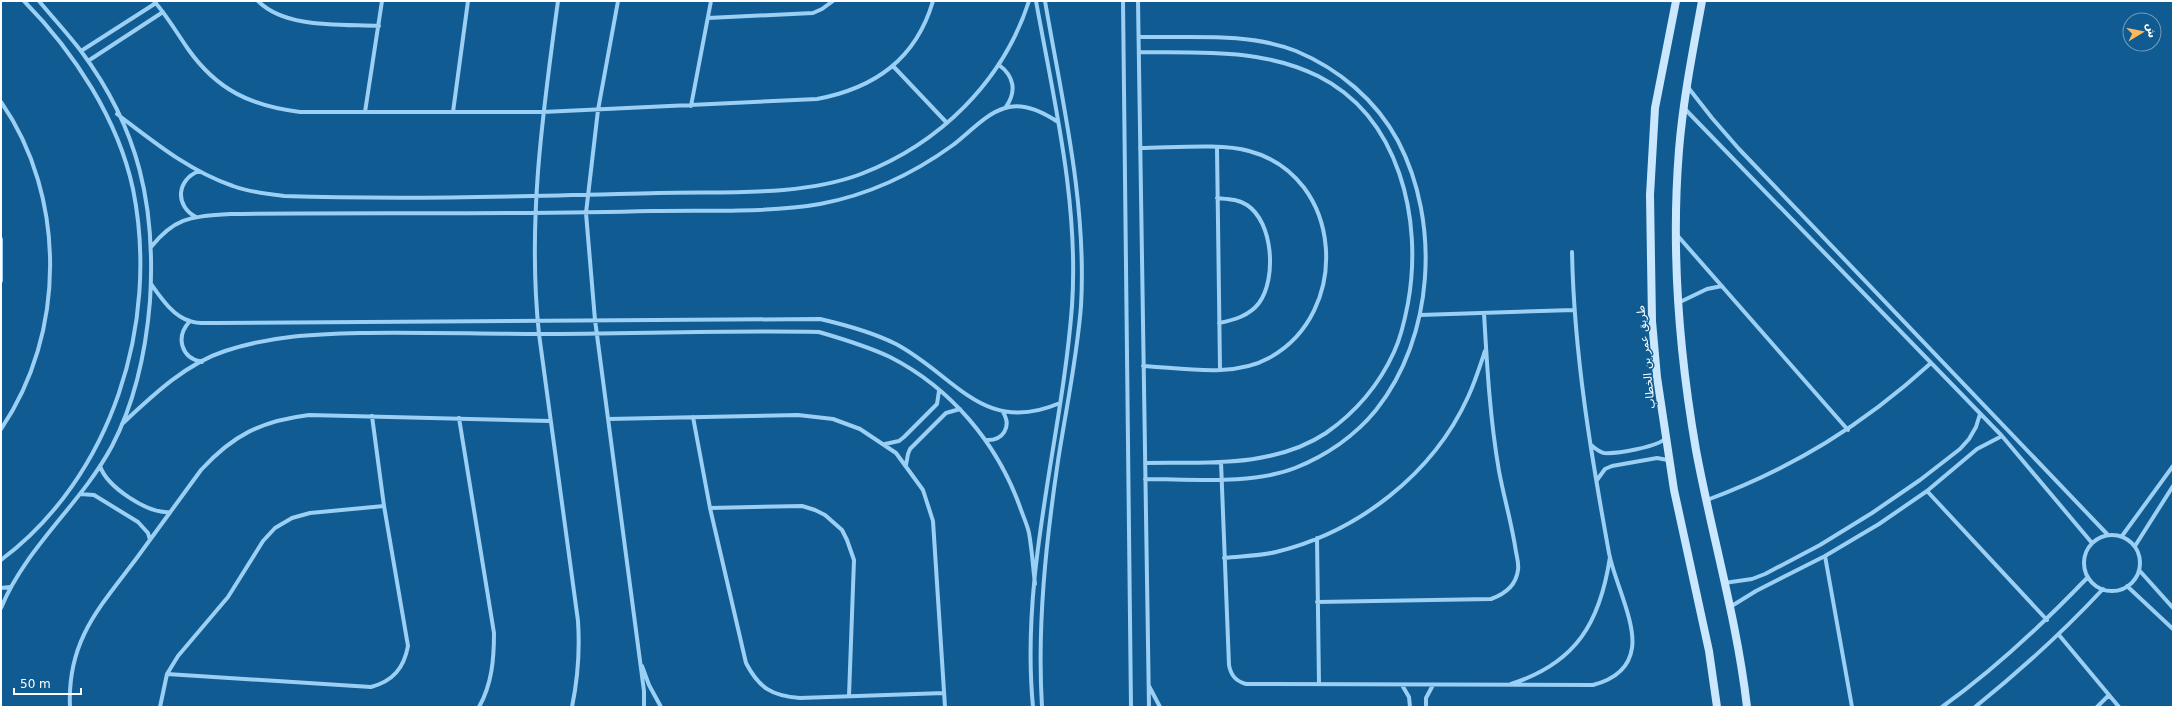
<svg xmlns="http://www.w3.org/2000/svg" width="2174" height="708" font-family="'DejaVu Sans','Noto Sans Arabic',sans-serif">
<rect width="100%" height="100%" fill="#0f5b92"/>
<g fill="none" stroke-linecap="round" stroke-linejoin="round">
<path stroke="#9bcff3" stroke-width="4" d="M154,1C167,16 177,33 188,49C217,90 251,106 300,112H543L817,99C875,88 916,59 933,1
M258,1C286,29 342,24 379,26
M558,1C543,111 527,222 539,334L578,621C580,651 578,678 572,707
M618,1L598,110L586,213L595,320L644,691V707
M1123,1L1131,707
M1138,1L1149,707
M708,18L813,13L822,9L833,1
M1139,37C1190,38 1248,32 1296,51C1339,69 1376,100 1398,141C1441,223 1434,337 1376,410C1355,436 1325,456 1295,468C1252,485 1191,479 1145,479
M81,51L156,3
M1139,52C1200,53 1261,48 1318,76C1400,117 1423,220 1408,303C1405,319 1401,337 1394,352C1379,385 1356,412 1326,433C1273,468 1206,462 1145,463
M88,61L163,12
M999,65C1014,76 1017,91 1006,107
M893,66L947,123
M1687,86L1712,118L1739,149L2108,535
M1,102C67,197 66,334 1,429
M691,106L711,1
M1684,108L2002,436L2092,543
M365,112L382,1
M453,112L468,1
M117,114C154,142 189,171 233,186C249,192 267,194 284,196C409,200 534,196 658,193C723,191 800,197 861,174C939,144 1003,82 1029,1
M1140,148C1170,148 1222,143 1249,151C1344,176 1352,313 1269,358C1233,378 1183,368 1143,366
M1217,148L1220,369
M1217,198C1227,199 1238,199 1247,205C1273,222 1277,278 1259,303C1249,316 1234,320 1219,323
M196,217C175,206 176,180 199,171
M1677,235L1848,430
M1,239V281
M151,247C176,216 192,217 230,214C371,212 511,215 652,211C705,210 769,213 820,204C868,195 913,174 953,145C969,133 985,114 1005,108C1023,102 1043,112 1058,122
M151,284C161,298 173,316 190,321C197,324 207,323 215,323L820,319C846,325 872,332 896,344C956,376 983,436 1060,403
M1680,302L1707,289L1722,286
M1420,315L1574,310
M190,321C175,337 181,358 202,362
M693,417L710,508L746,663C759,688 772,696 800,698L944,693
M459,418L494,633C494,659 492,684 479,707
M608,419L798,415L833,419L860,429L896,453L923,490L933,521L945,707
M122,424C152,396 185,364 225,351C270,336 314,334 361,333C420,332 480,334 539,334C632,334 725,330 819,332C843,339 867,346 890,357C951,388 997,443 1020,507C1023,516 1027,524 1029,533C1032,550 1033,567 1035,584
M986,440C1003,441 1012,427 1003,412
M885,444L899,441L904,437L937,404L939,391
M1591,445C1595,448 1599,452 1604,453C1616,454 1658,447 1666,438
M1221,462L1229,665C1231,676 1236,681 1246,684L1593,685C1612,680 1629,669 1632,648C1636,622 1614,580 1609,553C1591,454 1574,354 1572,252
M906,465L908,454L910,449L946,413L960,409
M100,466C107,487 148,514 170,512
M1597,480L1605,469L1612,466L1657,458L1668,460
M1927,491L2047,620
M80,494L94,495L138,522L148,533L150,540
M1707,500C1793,468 1863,425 1931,363
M710,508L802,506L815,510L825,515L842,530L847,540L854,560L849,696
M2084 563a28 28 0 1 1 56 0a28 28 0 1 1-56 0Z
M2122,536L2173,466
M1317,538L1319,684
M2135,546L2173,486
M1825,556L1852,707
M1224,558C1241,556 1259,556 1276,552C1358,532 1433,474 1468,397C1475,382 1480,366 1485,351
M1,560C112,477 160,323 133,189C118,119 74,52 24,1
M2139,570L2173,608
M1724,583L1752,579L1765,574L1820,545L1872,513L1920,480L1960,449L1969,439L1976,427L1980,414
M2127,586L2173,629
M1,588L10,587
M1317,602L1491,599C1505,594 1516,586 1518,570C1519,564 1517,557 1516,552C1512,524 1504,498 1499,471C1490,419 1487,366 1484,313
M1730,607L1756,591L1825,556L1879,524L1927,491L1977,449L2002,436
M1,608C26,547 81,504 112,446C135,402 146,350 150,301C156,206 139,129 81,51C68,34 53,18 39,1
M2059,635L2119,707
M642,666L649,685L661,707
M167,674L371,687C393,681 404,668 408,646L384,506L372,416
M1511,684C1576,663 1600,623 1610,557
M1402,685L1409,697L1410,707
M1149,686L1160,707
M70,707C67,641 99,608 136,559C158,529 179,500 201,470C233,435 261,421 309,415L550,421
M160,707L167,674L178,656L228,597L263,541L275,528L292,518L310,513L384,506
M1033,707C1020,572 1062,439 1072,306C1079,203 1054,101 1036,1
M1042,707C1037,625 1046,542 1058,461C1066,409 1077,358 1081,306C1087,203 1062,101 1045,1
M1426,707V698L1433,685
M1942,707C1995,669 2043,624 2088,577
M1975,707C2021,670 2063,632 2103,589
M2097,707L2109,695"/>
<path stroke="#cae7fd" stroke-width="8" d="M1676,1L1655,108L1650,195L1652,321L1657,377L1674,490L1709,651L1717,707
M1702,1C1693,50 1683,100 1679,150C1671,249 1679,352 1696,450C1712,536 1737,620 1747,707"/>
</g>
<g text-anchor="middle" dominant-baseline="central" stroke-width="3" stroke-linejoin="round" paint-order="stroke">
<g font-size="11" fill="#fff" stroke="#0f5b92">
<text transform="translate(1646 357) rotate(-96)">طريق عمر بن الخطاب</text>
</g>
</g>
<rect width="2174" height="708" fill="none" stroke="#ffffff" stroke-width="4"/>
<g transform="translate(2142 32) rotate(80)"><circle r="19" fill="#0f5b92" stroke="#6f9dbe"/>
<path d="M0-3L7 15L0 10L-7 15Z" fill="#ffb95d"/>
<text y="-6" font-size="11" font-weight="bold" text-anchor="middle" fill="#ffffff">ش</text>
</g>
<path d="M14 688v6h67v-6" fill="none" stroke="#ffffff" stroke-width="2"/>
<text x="20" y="688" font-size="12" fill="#ffffff" stroke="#0f5b92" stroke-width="3" paint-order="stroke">50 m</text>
</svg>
